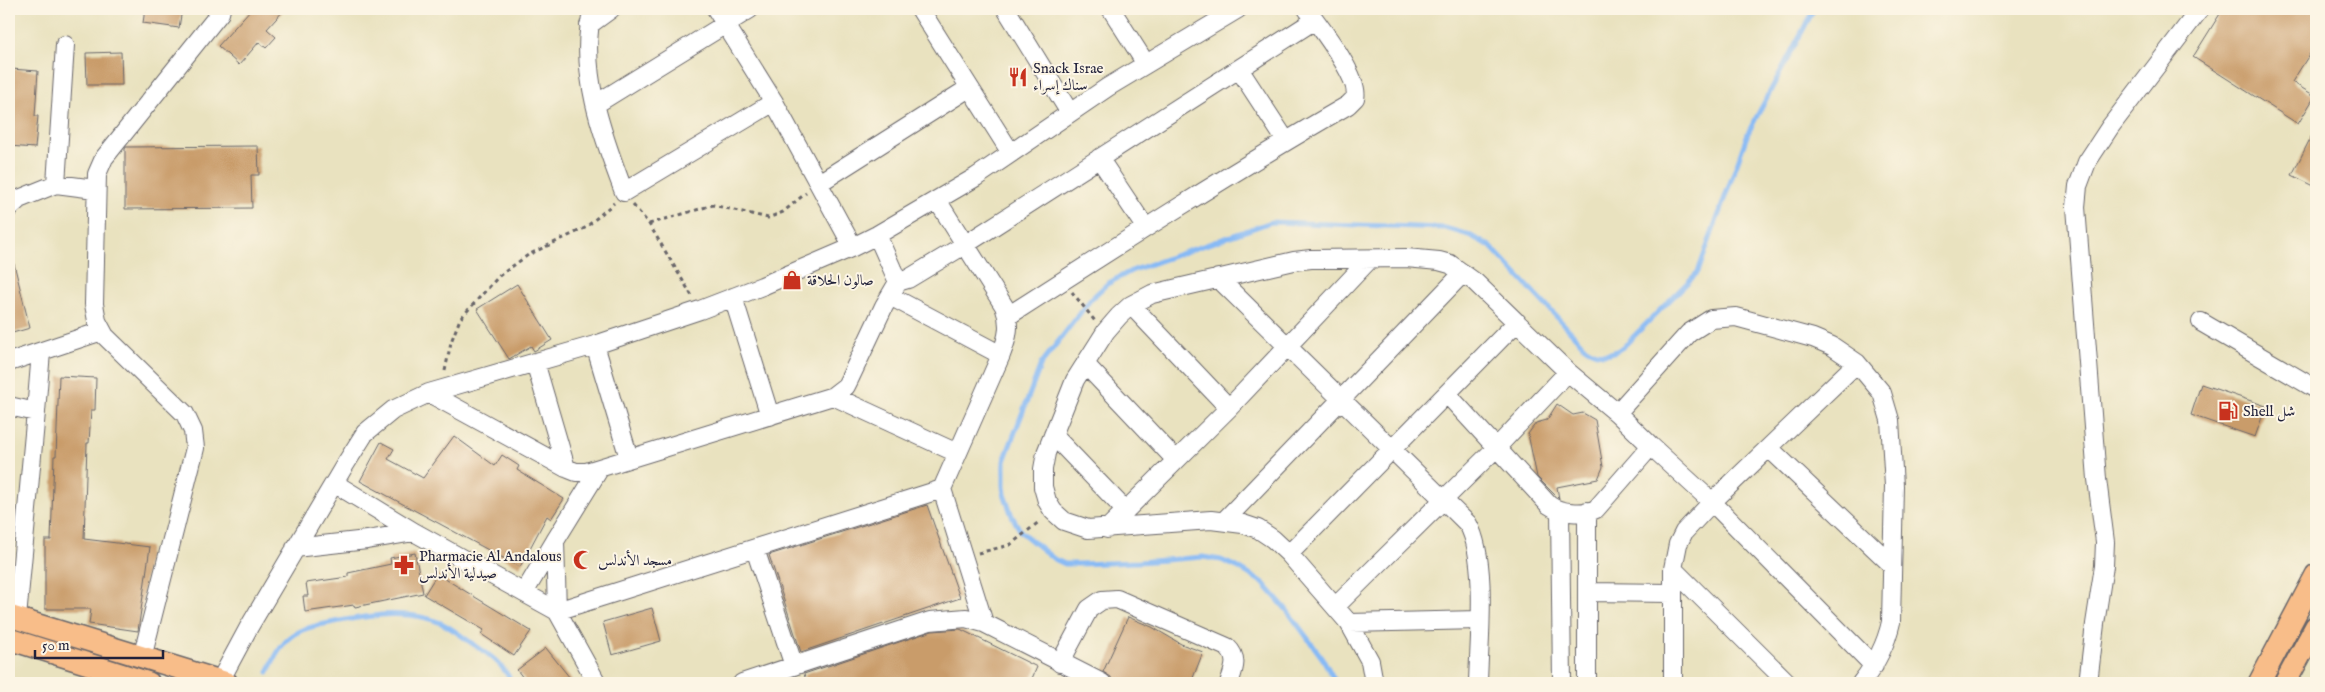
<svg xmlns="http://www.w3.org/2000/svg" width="2325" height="692" font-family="'IM FELL English',Amiri,serif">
<rect width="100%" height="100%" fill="#fcf5e5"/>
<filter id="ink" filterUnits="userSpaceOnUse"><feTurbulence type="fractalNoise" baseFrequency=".02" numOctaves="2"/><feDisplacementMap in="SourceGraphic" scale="10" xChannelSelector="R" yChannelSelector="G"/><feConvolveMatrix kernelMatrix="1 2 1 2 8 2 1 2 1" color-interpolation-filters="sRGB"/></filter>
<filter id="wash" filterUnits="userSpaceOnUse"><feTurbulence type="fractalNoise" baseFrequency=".0096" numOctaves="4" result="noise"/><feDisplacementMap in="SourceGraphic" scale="20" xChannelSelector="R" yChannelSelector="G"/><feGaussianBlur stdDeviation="1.12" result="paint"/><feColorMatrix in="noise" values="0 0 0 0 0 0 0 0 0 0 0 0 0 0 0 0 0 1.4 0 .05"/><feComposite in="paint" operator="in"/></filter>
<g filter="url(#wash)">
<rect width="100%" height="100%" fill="#e9e2bf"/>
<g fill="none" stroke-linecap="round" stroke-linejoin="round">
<path stroke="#87baf5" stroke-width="5" d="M268,672C274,659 280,644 293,635C307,626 324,624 340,621C373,615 409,609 441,623C452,628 463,637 473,644C489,654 504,665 512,683
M1336,683L1323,659L1286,609L1263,583L1239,568L1221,560L1203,557L1139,562L1078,564H1065L1054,559L1021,532L1012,516L1004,494V461L1041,364L1091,299L1107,284L1131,271L1271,222L1445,228L1469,235L1490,246L1586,348C1599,356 1610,356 1623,347L1698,272L1748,133L1814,9"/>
</g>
<g id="blocks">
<path fill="#c99c6a" d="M145,9H182L179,28L143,23Z
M251,9H285L267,29L276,37L266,48L259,42L239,65L218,46Z
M2223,9H2316V44L2292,82L2315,96L2298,124L2193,57Z
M121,52L122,85H87L86,53Z
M11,69L38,71L35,116H38L35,148L9,146Z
M2316,127V187L2292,175Z
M258,146L259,175H251L252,208L125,209V149L126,147Z
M9,264H14L30,328L9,334Z
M517,284L552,340L534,351L531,346L509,359L477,309Z
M59,376L96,378L95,410H91L89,443H87L84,539L150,547L138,631L89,624L91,609H45V540H51L54,456H56Z
M2201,384L2266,406L2255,437L2191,415Z
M1557,404L1573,415L1583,413L1595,420L1603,467L1598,479L1557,487L1559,499L1537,477L1528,434L1536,423L1547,420Z
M454,436L495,466L502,455L519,466L517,470L564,499L551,519L547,516L520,567L360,481L381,442L394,449L388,459L423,478Z
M927,505L960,598L801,652L769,555Z
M415,553L423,593L355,607L354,605L305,612L303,596H308L306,583L348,577V573L391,564L390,558Z
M437,574L531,631L514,656L481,634L484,630L424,595Z
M652,608L661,641L612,655L603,622Z
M1128,617L1152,627L1181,644L1203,652L1191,683H1112L1111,677L1103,672Z
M960,629L1037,667L1030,683H807L804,674L932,631Z
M546,648L574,683H527L517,670Z"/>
</g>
</g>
<g filter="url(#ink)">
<use href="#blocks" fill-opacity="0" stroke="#686569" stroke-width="1"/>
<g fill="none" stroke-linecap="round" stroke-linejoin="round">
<defs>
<path id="minor" d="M593,9C577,68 603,137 624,192L774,102
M716,9L774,102L853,247
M920,9L1011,153
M1006,9L1070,113
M1111,9L1146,64
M589,25L611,9
M1239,69L1286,141
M596,104L750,9
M1099,158L1145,227
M819,183L969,88
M56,184L95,189
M937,200L1004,306C1011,324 1008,337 1001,355L942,489L984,623
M9,208L19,199L56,184L65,45
M877,235L898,282
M1218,278L1468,524C1488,560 1479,640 1478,683
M890,296L1001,355
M733,297L770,416
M1131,305L1229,408
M1008,316C1120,244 1232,172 1348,105L1355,98C1361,79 1320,27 1307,9
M2201,322L2316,389
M595,345L629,458
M9,362L102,331
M535,362L566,468
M1085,364L1176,460
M429,393L566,468L576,472H586L833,396L846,386L850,378L884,306L898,282L908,279L966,244L1315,20
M1447,394L1549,505C1560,513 1584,515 1596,509L1651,446L1617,413
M833,396L957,453
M9,406L36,412L17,618
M36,412L41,352
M1053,435L1125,510
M1651,446L1712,502L1874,666
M1769,448L1892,565
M600,468L555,541L557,611L942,489
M334,483L414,532
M1560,511L1562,683
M1225,520L1463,273
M1107,529L1229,408L1370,259
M295,548L367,540L414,532L557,611L597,683
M755,549L794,666
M1289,554L1517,322
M1673,569L1788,683
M1587,592L1672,593
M524,593L555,541
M1336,606L1497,447L1568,372
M1349,623L1479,620
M142,658L195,448L193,431L185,414L105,336L97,321L94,304L97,174L104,158L220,13L221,9
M1060,663L1089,609L1102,600L1117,599L1227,647C1239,658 1234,669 1229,683
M220,681L249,627L343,468L365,433L393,410L429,393L595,345L700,310L762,286L853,247L877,235L976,177L1108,87L1238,9
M742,683L930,621L966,618L984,623L1102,683
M1374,683L1370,661L1349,623L1289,554L1273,539L1258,529L1243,524L1211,520L1088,529L1064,521L1053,511L1047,501L1043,487V469L1046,453L1075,380L1106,331L1119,316L1131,305L1152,294L1294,261L1311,259L1406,258L1439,261L1450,264L1475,282L1568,372L1617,413L1689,333L1711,319L1736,317L1813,338L1832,346L1857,363L1882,393L1890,420L1894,486L1891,622C1886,645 1876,664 1861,683
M1587,683V511
M1673,683V569L1678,544L1684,532L1712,502L1857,363
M2088,683L2095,624L2104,566L2105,542L2097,479L2076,207L2078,186L2087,162L2110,127L2200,9"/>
<path id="major" d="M9,616L227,683
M9,639L149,683
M2259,683L2316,575
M2285,683L2316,626"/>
</defs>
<use href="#minor" stroke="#686569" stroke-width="20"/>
<use href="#major" stroke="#686569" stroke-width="24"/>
<path stroke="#686569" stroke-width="3" stroke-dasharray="4 4" stroke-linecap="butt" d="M633,205L649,224L692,296
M649,224L713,205L768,218L783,212L806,193
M1072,292L1095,321
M445,371L451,342L460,319L499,276L528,255L585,228L614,203
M978,553L1010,545L1040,521"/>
<use href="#minor" stroke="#fff" stroke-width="18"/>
<use href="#major" stroke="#f8bd89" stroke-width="21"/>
</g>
</g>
<defs>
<symbol id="restaurant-bare" viewBox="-9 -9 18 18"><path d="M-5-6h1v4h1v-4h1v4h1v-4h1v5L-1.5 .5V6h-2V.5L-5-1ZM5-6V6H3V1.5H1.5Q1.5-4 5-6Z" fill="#c8321e" stroke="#fcf5e5" stroke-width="2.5" paint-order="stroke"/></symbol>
<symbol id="shop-bare" viewBox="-9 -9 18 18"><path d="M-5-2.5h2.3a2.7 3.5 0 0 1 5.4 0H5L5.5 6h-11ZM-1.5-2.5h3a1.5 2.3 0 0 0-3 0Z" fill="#c8321e" stroke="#fcf5e5" stroke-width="2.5" paint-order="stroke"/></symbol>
<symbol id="fuel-bare" viewBox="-9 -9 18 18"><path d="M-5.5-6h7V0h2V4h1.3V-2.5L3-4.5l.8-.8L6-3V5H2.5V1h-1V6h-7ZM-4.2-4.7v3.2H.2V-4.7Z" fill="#c8321e" stroke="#fcf5e5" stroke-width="2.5" paint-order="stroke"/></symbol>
<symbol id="mosque-bare" viewBox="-9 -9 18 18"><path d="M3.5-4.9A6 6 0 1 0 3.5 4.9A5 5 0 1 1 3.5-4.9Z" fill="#c8321e" stroke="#fcf5e5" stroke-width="2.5" paint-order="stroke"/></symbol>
<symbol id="pharmacy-bare" viewBox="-9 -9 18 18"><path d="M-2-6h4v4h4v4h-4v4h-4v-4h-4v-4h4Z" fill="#c8321e" stroke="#fcf5e5" stroke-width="2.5" paint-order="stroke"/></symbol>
</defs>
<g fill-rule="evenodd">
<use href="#restaurant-bare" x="1004" y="63" width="28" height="28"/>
<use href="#shop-bare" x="778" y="266" width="28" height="28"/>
<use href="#fuel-bare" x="2214" y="397" width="28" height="28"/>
<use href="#mosque-bare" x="569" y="546" width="28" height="28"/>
<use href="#pharmacy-bare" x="390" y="551" width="28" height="28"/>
</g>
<g text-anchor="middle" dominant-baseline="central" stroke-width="4" stroke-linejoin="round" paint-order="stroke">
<g font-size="15" fill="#22223b" stroke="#fcf5e5" text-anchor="start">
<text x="1033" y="68">Snack Israe<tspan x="1033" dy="17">سناك إسراء</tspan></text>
<text x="807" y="280">صالون الحلاقة</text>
<text x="2243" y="411">Shell شل</text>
<text x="419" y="556">Pharmacie Al Andalous<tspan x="419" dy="17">صيدلية الأندلس</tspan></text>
<text x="598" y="560">مسجد الأندلس</text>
</g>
</g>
<rect width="2325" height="692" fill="none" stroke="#fcf5e5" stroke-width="30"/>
<path d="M35 650v8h128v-8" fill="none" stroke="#22223b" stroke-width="2.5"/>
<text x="42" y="650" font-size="15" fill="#22223b" stroke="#fcf5e5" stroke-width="4" paint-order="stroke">50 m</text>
</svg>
